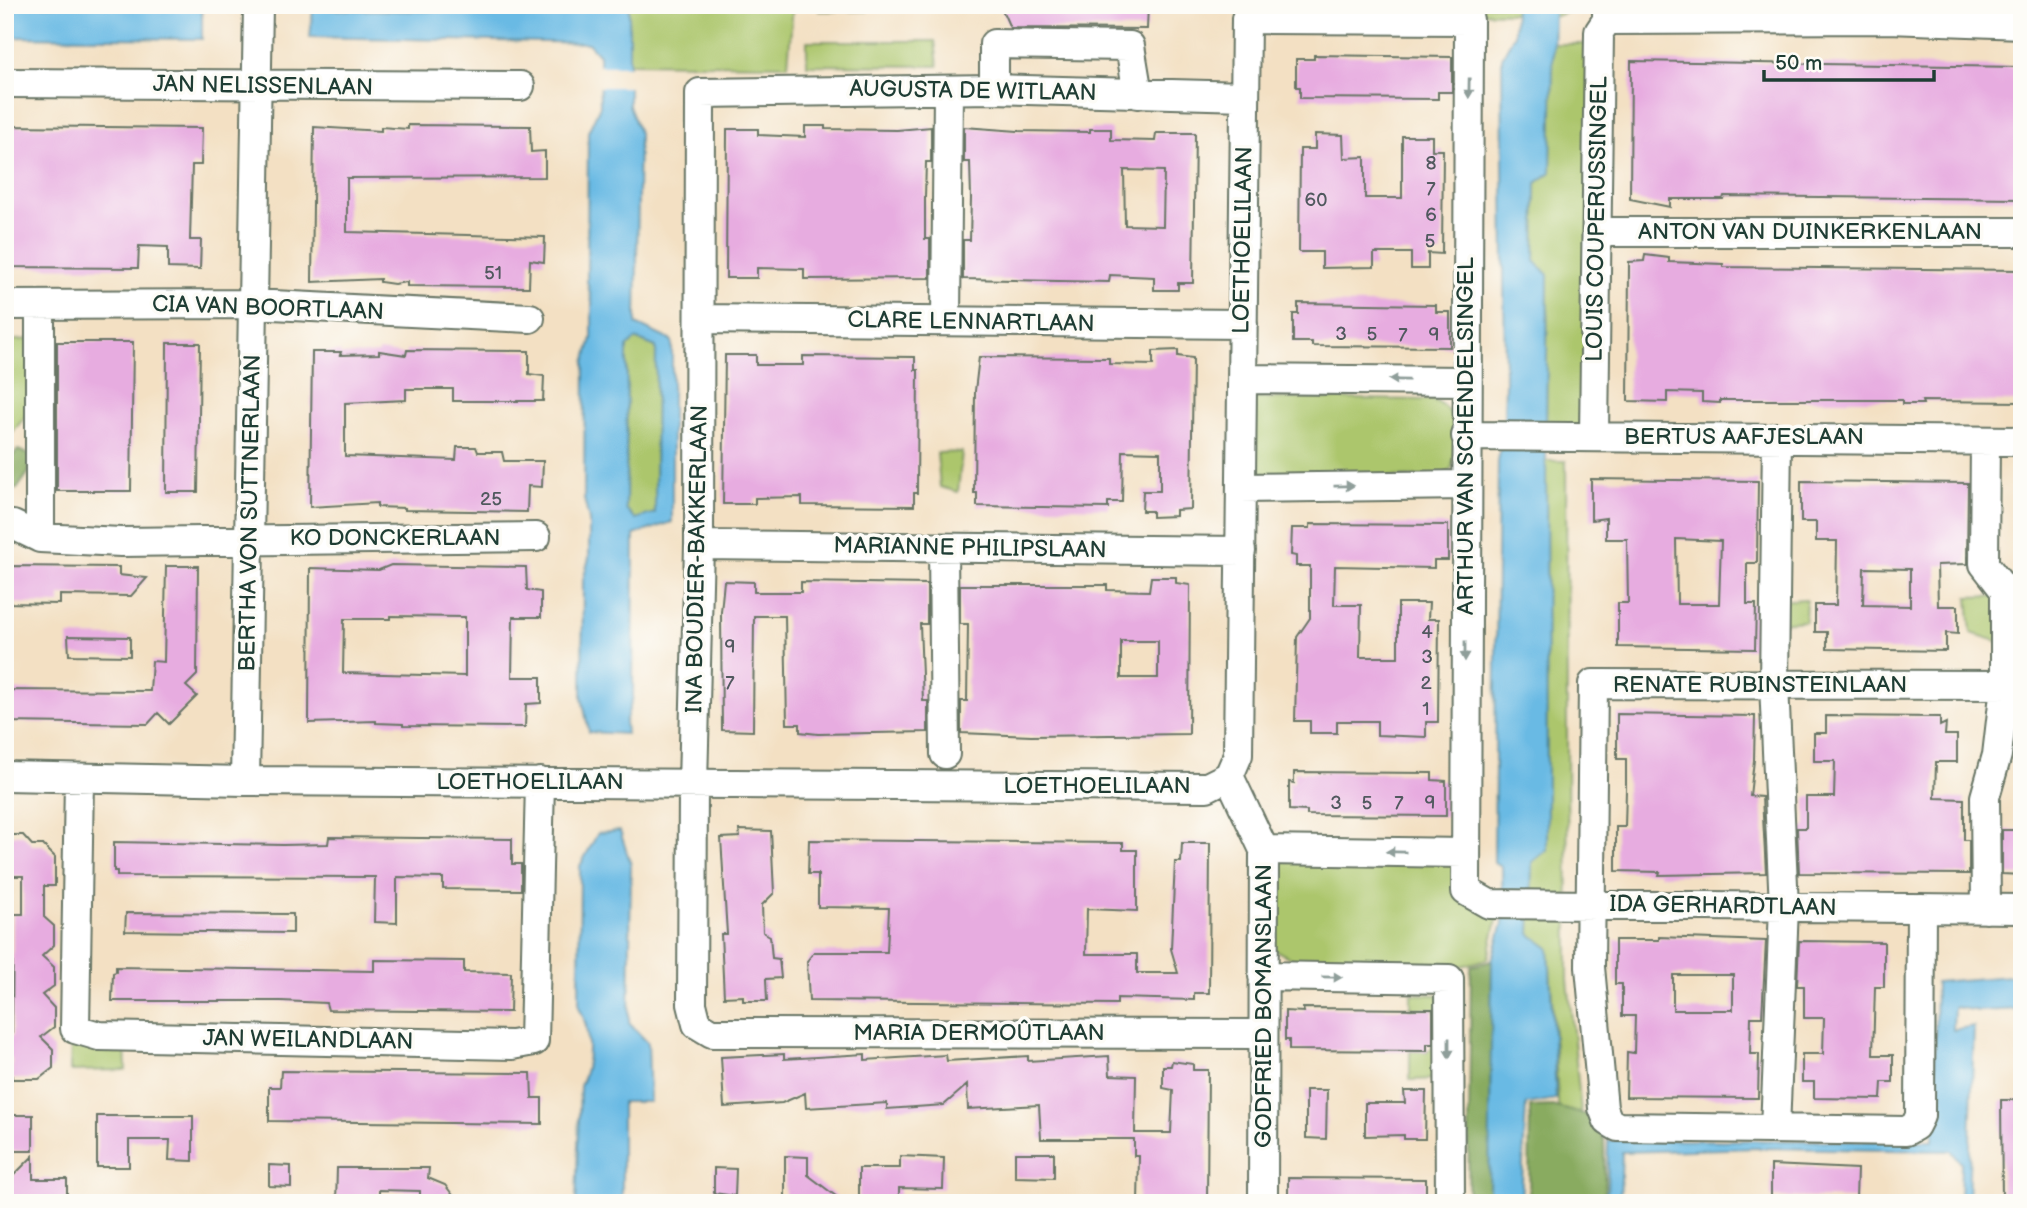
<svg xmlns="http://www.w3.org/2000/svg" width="2027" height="1208" font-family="'Balsamiq Sans',sans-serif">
<rect width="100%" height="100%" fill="#fdfcf7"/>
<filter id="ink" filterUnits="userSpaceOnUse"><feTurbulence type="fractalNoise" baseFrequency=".0143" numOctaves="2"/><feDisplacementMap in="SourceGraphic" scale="14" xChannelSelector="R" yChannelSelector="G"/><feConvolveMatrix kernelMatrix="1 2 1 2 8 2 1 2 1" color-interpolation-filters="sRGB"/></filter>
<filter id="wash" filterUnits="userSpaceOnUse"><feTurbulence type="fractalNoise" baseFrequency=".00686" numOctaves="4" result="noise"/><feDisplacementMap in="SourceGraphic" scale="28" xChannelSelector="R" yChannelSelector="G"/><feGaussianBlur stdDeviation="1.57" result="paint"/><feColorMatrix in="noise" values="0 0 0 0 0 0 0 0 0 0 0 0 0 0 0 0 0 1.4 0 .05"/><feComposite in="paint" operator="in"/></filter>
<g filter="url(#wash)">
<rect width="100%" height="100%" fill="#f3e0c3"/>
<path fill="#acc66c" stroke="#668250" stroke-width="2" d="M629,5H793L788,65L628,63Z
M819,5H867V11H819Z
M1469,5H1515V13L1469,12Z
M1554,5H1598L1593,12H1566L1554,17Z
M807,41H935L938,66L807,65Z
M1553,44H1593V411L1580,428H1546L1548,276L1535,262L1536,183L1551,172Z
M31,339L28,413L5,442V341Z
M636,339L656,347L655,514L635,519L626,509L627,347Z
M1252,398L1433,400C1465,415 1455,438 1452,469L1440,477L1251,476Z
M962,452L958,492L940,487L937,453Z
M1546,461H1566L1568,979L1587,1174L1564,1203L1549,948L1530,934L1532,862L1547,850Z
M1999,596L2000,642L1971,633L1968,597Z
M1806,599L1805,621L1777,623L1778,601Z
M1286,859L1453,861L1499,911L1488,959L1462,966L1296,961L1269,947L1272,871Z
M1411,994L1442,995V1009L1411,1013Z
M125,1043L126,1070L70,1071L71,1045Z
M1441,1044V1079L1410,1080V1051H1427Z"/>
<path fill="#89ab60" stroke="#54744a" stroke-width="2" d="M18,450L30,455L29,472L17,489L10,490C3,478 7,459 18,450Z
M1492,961L1489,1203H1468L1471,966Z
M1552,1106L1592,1116L1604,1140L1605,1203H1529L1530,1107Z"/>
<path fill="#69bae4" stroke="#447c8c" stroke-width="2" fill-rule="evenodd" d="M5,5L202,6V39L5,37Z
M497,5H629V105L639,133L636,324L672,341V522L634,535L633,697L625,722L626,734L589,732L582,698L583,580L589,558V520L584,499L585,363L592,338V302L587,281L588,132L600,106L599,55L588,43L310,37L313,9L496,12ZM636,339L656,347L655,513L635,519L626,509L627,347Z
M1515,5H1554L1551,172L1536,183L1535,261L1548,275L1546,428L1547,850L1532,862L1530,934L1549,948L1556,1099L1526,1104L1521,1203H1489L1492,961L1503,923L1502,867L1494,863L1498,461L1504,428L1505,382L1502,57L1514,35Z
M620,831L631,865L629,1023L648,1043L650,1102H622V1203H576L580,1086C591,1063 591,1029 579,1007L580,866L598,833Z
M2022,975V1009L1979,1011L1954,1007L1953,1030L1974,1026L1968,1203H1960L1961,1162L1951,1151L1760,1148L1622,1152L1620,1203H1607L1608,1140L1933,1141L1936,982Z"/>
<path fill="#f3e0c3" d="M596,66H632V87H597Z"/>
<g id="blocks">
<path fill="#e7ace0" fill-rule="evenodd" d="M1000,5H1148L1147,29L1010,28Z
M1314,55L1452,57V92H1438V99L1300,98V87H1296V59H1314Z
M1631,61L2022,67V199L1724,196L1723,199H1670V207L1630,199Z
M408,125L530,126L531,152L545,151V177L347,178V232L545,237L544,262L530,260L529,287L407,286V282L394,284L380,282V279L312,282L314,127L381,131V127L408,129Z
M5,126L202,128L201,165H192L190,240H201L200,269L168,268V247L139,246L138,268L5,267Z
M805,126H825V129L897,130L931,127V162H926L925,197V239H930V278L804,279V269L757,268V278H726L727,129H758V135L805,137Z
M964,127L1018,131L1090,132V129H1111V140L1155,141L1156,133H1195L1193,283H1178V290H1154V277L1110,275L1109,282L963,279V240H970L971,198L970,162H964ZM1124,170L1164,171L1163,226L1125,225Z
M1315,134L1343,135L1344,158L1365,157V198H1402V136H1432V150H1443L1442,254L1428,253V269H1411V253H1374V267L1322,268V252H1299L1300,149H1315Z
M1645,255L1669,258V262L1723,264V267L2022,270V402L1922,401L1923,404H1902V400H1720V403L1702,402V393L1667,392V402L1628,401L1629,262L1644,261Z
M1298,303L1436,305V312H1450V347L1312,346V342H1293V314H1298Z
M57,342H133L131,491H57Z
M167,343H200L198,492H166Z
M407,350L529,351V374L544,376L543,401H453V389H406V400L345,403V456L456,460L457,447H476L478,452H502L504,461H543L542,487L528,486L527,512L405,510V508L377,507V503L310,507L312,352H341L340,355L379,354V351L406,355Z
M1178,350V356L1193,358L1191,509L1176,510V516L1152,517V511H1142L1143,491H1160V452L1123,451L1122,502H1108V508L977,506V493H974L975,391L979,357L1109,358V364L1153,365V351Z
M725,355H756V365H803V356L915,357V370H918L917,493H914V506L802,505V497L755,498V504H723Z
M1591,479L1758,481L1757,563H1747V604H1756L1755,649L1618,647V603H1628L1627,539H1606V518L1591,520ZM1676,539L1721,541L1719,604H1677Z
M1801,481L1968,483L1967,564L1937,565L1938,606H1958V634L1946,633V651L1827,649V632H1815V605H1836L1837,541H1816V522H1801ZM1864,568L1910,569V606L1863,605Z
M1310,524L1448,525V560H1434V568L1335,566L1334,605H1361L1360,657H1398V603H1429L1428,619H1439L1438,722H1426V737L1377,735V721H1337V733H1310V721H1295L1297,637L1310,618V566H1296V556L1291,555L1292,528H1310Z
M391,565L526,567L527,590L541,592V617H513L512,677H541V703L526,704L525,727L403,726V724L376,723V721L309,723L310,568L379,570ZM390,616L465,617V676L343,673L344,619H390Z
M5,566L119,567V575L147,578L131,596L60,595V604L5,603Z
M166,566H198L197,675L186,686L197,696L169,724L158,713L148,724L5,722V690L150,691L152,661L164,662Z
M1151,577H1176V583L1190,585L1189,734L1031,736L961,733V701H967L968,624H960V585H1107V590L1149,591ZM1121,641H1158V678H1121Z
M724,581L754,582V592H801V582L927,584V624H920L923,701H928V732L818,734L800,732V724H787L785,616H754L753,731L722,730L721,612Z
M68,636L130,637V656L69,655Z
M1617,714L1755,716L1754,760L1750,796L1762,797L1766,873L1659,875L1660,872L1616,871V827H1625L1626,790V759H1617Z
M1826,716L1940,717V726L1946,723L1945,735H1957V762H1936L1935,798L1964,799V840H1969V874L1799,873L1797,828H1806V797H1834L1835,761H1814V733H1826Z
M1294,772L1432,773V780L1446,781V816L1307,815V811L1289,810V782L1294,783Z
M739,830L771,831L774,893L762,905L763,932L770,936L772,958L779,959L781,978L766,979L767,1001H743V996L724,997L721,934H727L721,838L740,837Z
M2002,830H2022V875L2002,874Z
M5,835H23L32,845H43L55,857V886H44V917L54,926V945L42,956L54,967V986L42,995L54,1008V1027L41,1037L53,1049V1068L39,1079H12V1058H5V1036L12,1037L13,914H23V876H5Z
M329,837L512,839V864H521V890L443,889V878L397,877V923L374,922L375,877L117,876V871H114V842L283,845L328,844Z
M809,840L1123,843V850H1137V911L1087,909L1086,954H1137V973H1178L1171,949L1175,862H1181L1182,843H1210L1209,993H1194V1000L1117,998V1004L809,1001L807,961L814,952H887L889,908L818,907V874H808Z
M126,913L293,914V933L125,931Z
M1659,937L1766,941L1762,1017H1751L1750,1054H1759L1758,1098L1626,1097L1627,1052L1634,1053L1635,1016H1622V984H1615V940H1659ZM1673,975H1733V1010H1673Z
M1799,941L1884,942V987H1875L1873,1055H1893V1082H1882L1881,1099L1814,1098V1082H1802V1054H1823L1824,1018H1804V986H1797Z
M374,960L464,961V972L511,973L510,1012L328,1010L326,1003L281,1001H112L113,973L116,972V967L374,971Z
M1303,1008L1433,1009V1044H1427V1051L1289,1050V1040H1285V1011L1304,1012Z
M784,1054V1059L865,1054V1060L946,1055L947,1061L1028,1056V1061L1109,1056L1110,1075L1136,1076L1135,1133H1171L1173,1090L1163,1088V1066H1171L1172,1061L1193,1064V1070H1208L1207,1203H1138L1139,1156H1134V1139H1041L1039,1105L968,1109L967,1085L944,1105L887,1109V1103L806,1108L805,1093L782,1103L724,1107L721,1057Z
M281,1071L531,1073L532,1098H542V1124L269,1121V1087H280Z
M1306,1090H1327L1326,1139L1306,1138Z
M1404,1091H1426L1425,1139H1404V1135L1365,1136V1103H1405Z
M2001,1100H2022V1203H2002Z
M5,1115H33V1151H5Z
M97,1116H193V1161L169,1160L170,1140H129V1167H97Z
M1015,1153H1054V1178L1015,1177Z
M33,1156V1179H67V1203H5V1184Z
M785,1156L808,1157V1175L845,1203H785Z
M900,1156L944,1158L943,1189L899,1188V1203H859V1168H900Z
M269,1165L291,1166V1187L269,1186Z
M1771,1165L1857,1169L1856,1199L1771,1197Z
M337,1168H429L428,1178L445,1185L459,1203H420V1191L379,1190V1203H336Z
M714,1168L736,1169L735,1196L714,1193Z
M1288,1178L1426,1179V1203H1288Z"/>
</g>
</g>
<g filter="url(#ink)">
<use href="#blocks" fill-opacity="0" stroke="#697666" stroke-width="2"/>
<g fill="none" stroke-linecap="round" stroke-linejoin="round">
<defs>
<path id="minor" d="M1246,19L1469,20L1466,891L1489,904L2022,909
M1607,20L1889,19L2022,24
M5,83L520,86
M994,89V44L1130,46L1138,94
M1245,96L994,89L700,93L699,545L693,784L692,1004L697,1024L712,1033L1262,1034
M1599,232H2022
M5,305L253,304L530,318
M700,319L1243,324
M946,321L948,90
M1242,379L1467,381
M1466,436L2022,441
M1594,436L1599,32L1607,20V5
M1985,441L1984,564L2005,591V686L1997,755L1985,797L1986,909
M1241,488L1466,485
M5,526L13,525L40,538L121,542L536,537
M40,538V305
M699,545L1241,551
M943,548L945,754
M5,776L245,781L258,5
M1229,776L1264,850L1263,1203
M79,779L75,1029L99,1036L512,1045L534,1041L540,782
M245,781L1207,787L1229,776L1238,755L1246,19L1251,5
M1264,850L1464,853
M1921,908L1920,1116L1915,1126L1906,1131L1618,1127L1608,1121L1603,1108L1590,967L1593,684L2022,685
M1263,976L1449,979L1450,1203
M1775,1129L1784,907L1774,684L1777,437"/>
</defs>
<use href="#minor" stroke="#697666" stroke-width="32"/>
<use href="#minor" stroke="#fff" stroke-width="28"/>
</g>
<defs><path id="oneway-solid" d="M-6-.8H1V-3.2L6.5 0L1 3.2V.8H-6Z" transform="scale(1.75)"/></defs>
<g fill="#8f9e9a">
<use href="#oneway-solid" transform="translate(1469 88) rotate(91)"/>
<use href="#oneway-solid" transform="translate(1399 380) rotate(-179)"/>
<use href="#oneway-solid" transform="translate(1344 486) rotate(-1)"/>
<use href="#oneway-solid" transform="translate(1465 651) rotate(90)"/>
<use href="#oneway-solid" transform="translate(1396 852) rotate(-179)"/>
<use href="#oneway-solid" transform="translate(1332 977) rotate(1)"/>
<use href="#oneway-solid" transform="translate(1449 1048) rotate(90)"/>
</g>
</g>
<g text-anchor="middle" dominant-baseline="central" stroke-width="7" stroke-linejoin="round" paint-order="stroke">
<g font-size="19" fill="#51595f">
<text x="1431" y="163">8</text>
<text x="1431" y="189">7</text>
<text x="1316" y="200">60</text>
<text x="1431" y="215">6</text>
<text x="1430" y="241">5</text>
<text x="493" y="273">51</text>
<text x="1341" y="334">3</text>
<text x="1372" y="334">5</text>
<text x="1403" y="335">7</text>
<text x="1434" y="335">9</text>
<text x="491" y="499">25</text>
<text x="1427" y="632">4</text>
<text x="730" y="647">9</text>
<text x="1427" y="657">3</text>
<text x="730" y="683">7</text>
<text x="1426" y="683">2</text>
<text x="1426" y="709">1</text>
<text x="1336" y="803">3</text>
<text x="1367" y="803">5</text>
<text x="1399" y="803">7</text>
<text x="1430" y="803">9</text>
</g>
<g font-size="23" fill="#1f3d34" stroke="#fdfcf7">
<text transform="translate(263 86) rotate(1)">JAN NELISSENLAAN</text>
<text transform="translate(973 91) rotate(1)">AUGUSTA DE WITLAAN</text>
<text transform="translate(1597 219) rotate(-89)">LOUIS COUPERUSSINGEL</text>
<text x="1810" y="232">ANTON VAN DUINKERKENLAAN</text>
<text transform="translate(1243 240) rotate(-89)">LOETHOELILAAN</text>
<text transform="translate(268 308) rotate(2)">CIA VAN BOORTLAAN</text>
<text transform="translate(971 322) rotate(1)">CLARE LENNARTLAAN</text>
<text transform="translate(1466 436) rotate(-90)">ARTHUR VAN SCHENDELSINGEL</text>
<text x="1744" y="437">BERTUS AAFJESLAAN</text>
<text transform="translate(250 513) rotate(-89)">BERTHA VON SUTTNERLAAN</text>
<text x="395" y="538">KO DONCKERLAAN</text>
<text transform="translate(970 548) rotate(1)">MARIANNE PHILIPSLAAN</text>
<text transform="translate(697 559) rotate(-89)">INA BOUDIER-BAKKERLAAN</text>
<text x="1760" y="685">RENATE RUBINSTEINLAAN</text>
<text x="530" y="782">LOETHOELILAAN</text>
<text x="1097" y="786">LOETHOELILAAN</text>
<text transform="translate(1723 906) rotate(1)">IDA GERHARDTLAAN</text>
<text transform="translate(1264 1006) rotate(-90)">GODFRIED BOMANSLAAN</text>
<text x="979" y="1033">MARIA DERMOÛTLAAN</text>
<text transform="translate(308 1040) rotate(1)">JAN WEILANDLAAN</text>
</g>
</g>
<rect width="2027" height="1208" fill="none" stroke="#fdfcf7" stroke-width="28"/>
<path d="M1764 70v10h170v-10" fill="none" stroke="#1f3d34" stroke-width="3.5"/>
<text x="1775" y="70" font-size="21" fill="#1f3d34" stroke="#fdfcf7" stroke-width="5" paint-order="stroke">50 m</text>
</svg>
